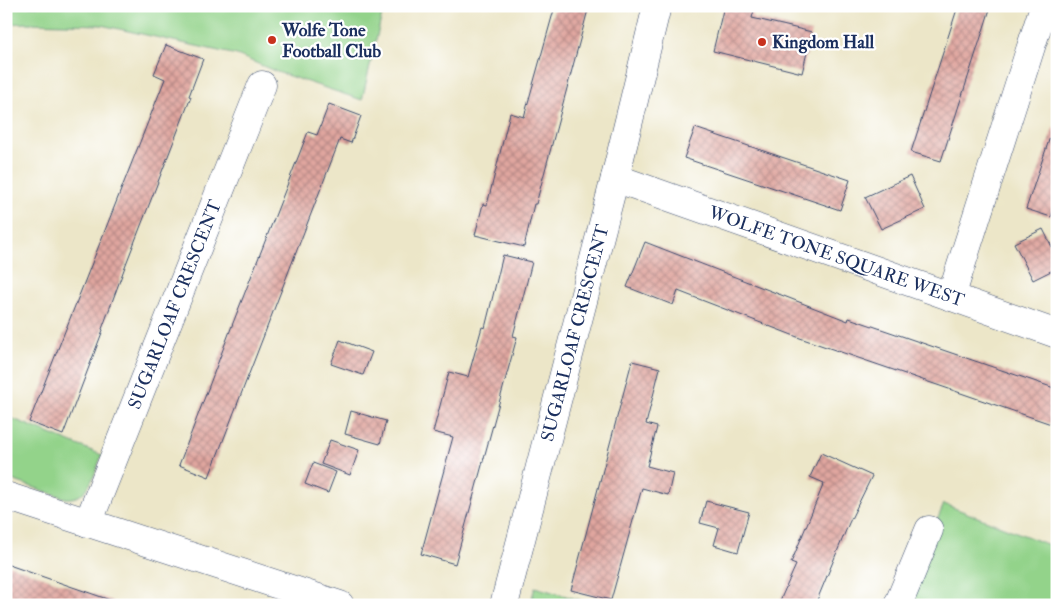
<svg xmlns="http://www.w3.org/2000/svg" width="1063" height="611" font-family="'IM FELL Double Pica',serif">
<defs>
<pattern id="building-cross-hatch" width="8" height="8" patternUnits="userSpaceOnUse" patternTransform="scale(1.25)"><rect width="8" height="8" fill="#e0a69f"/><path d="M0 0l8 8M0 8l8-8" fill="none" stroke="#b58885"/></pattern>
</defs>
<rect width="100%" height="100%" fill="#fff"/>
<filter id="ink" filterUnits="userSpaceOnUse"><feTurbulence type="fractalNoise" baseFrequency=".02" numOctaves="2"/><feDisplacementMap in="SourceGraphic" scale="10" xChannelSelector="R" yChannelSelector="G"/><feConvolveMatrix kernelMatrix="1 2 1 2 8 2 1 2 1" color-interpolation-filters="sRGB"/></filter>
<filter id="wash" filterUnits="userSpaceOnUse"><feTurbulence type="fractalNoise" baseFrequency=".0096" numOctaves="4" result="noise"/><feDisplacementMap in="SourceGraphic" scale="20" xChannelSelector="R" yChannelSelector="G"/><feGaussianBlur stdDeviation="1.12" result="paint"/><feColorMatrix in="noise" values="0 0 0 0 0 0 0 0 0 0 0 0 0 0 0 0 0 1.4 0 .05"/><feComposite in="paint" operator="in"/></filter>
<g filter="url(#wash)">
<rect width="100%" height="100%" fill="#ece6c8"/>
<path fill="#93d38a" stroke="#578174" d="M6,6H384L362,100L277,72L237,55L101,25L27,23L6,24Z
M6,416L102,455C94,474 89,501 65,498L6,478Z
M944,504L1057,548V605H901Z
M535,587L597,605H530Z"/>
<g id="blocks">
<path fill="url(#building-cross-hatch)" d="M555,6H589L536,204H534L524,247L475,235L483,204L487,205L510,113L524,117Z
M724,6H755L752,18L812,32L802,73L713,51Z
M958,6H991L941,161L911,152Z
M166,45L203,59L189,96L191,97L126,264L102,329L103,330L63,435L29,422L165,79L154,74Z
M329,104L361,116L351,143L340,139L209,477L179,465L233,323L308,132L317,135Z
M695,128L850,180L840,210L684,158Z
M1053,128L1057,129V200L1051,217L1026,209Z
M910,176L925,209L881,229L865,197Z
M1043,229L1057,257V268L1033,280L1014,243Z
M645,242L848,321L849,318L1057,389V426L800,338L678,291L673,305L627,287Z
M503,255L532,262L513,336L517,337L455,564L421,554L453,437L433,432L449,372L468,377L482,327L485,328Z
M340,340L372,352L363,375L331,364Z
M632,361L660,368L646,424L657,427L647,466L673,473L668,495L642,488L611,600L571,590Z
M351,411L386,421L380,444L345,434Z
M330,440L359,450L350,475L321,464Z
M821,453L872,476L849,523L815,605H778L796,565L791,563L824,483L810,477Z
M313,463L336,472L328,493L305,484Z
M706,501L749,512L738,552L714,545L719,528L700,523Z
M6,564L113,601V605H6Z"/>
</g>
</g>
<g filter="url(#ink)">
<use href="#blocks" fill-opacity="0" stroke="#3a4a6e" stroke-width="1"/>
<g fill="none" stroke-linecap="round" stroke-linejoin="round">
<defs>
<g id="minor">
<path id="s1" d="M615,178L1057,334"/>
<path d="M951,297L1044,6"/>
<path d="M6,496L340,605"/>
<path id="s2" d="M88,523L262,85"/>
<path id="s3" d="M504,605L615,178L657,6"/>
<path d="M898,605L929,530"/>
</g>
</defs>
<use href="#minor" stroke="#3a4a6e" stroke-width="29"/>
<use href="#minor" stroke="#fff" stroke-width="28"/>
</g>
</g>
<g fill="#c8321e" stroke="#fff" stroke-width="2">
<circle cx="272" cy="40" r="5"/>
<circle cx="762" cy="42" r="5"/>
</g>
<g text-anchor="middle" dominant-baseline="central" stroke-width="4.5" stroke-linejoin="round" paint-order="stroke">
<g font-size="18" font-weight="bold" fill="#1b2f5e" stroke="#fff" text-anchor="start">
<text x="282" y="30">Wolfe Tone<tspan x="282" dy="21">Football Club</tspan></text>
<text x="772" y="42">Kingdom Hall</text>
</g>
<g font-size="18" fill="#1b2f5e" stroke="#fff">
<text stroke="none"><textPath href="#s1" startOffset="235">WOLFE TONE SQUARE WEST</textPath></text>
<text stroke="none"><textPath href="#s2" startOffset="235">SUGARLOAF CRESCENT</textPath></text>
<text stroke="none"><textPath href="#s3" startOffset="281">SUGARLOAF CRESCENT</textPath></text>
</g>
</g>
<rect width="1063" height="611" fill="none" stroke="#fff" stroke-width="25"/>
</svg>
